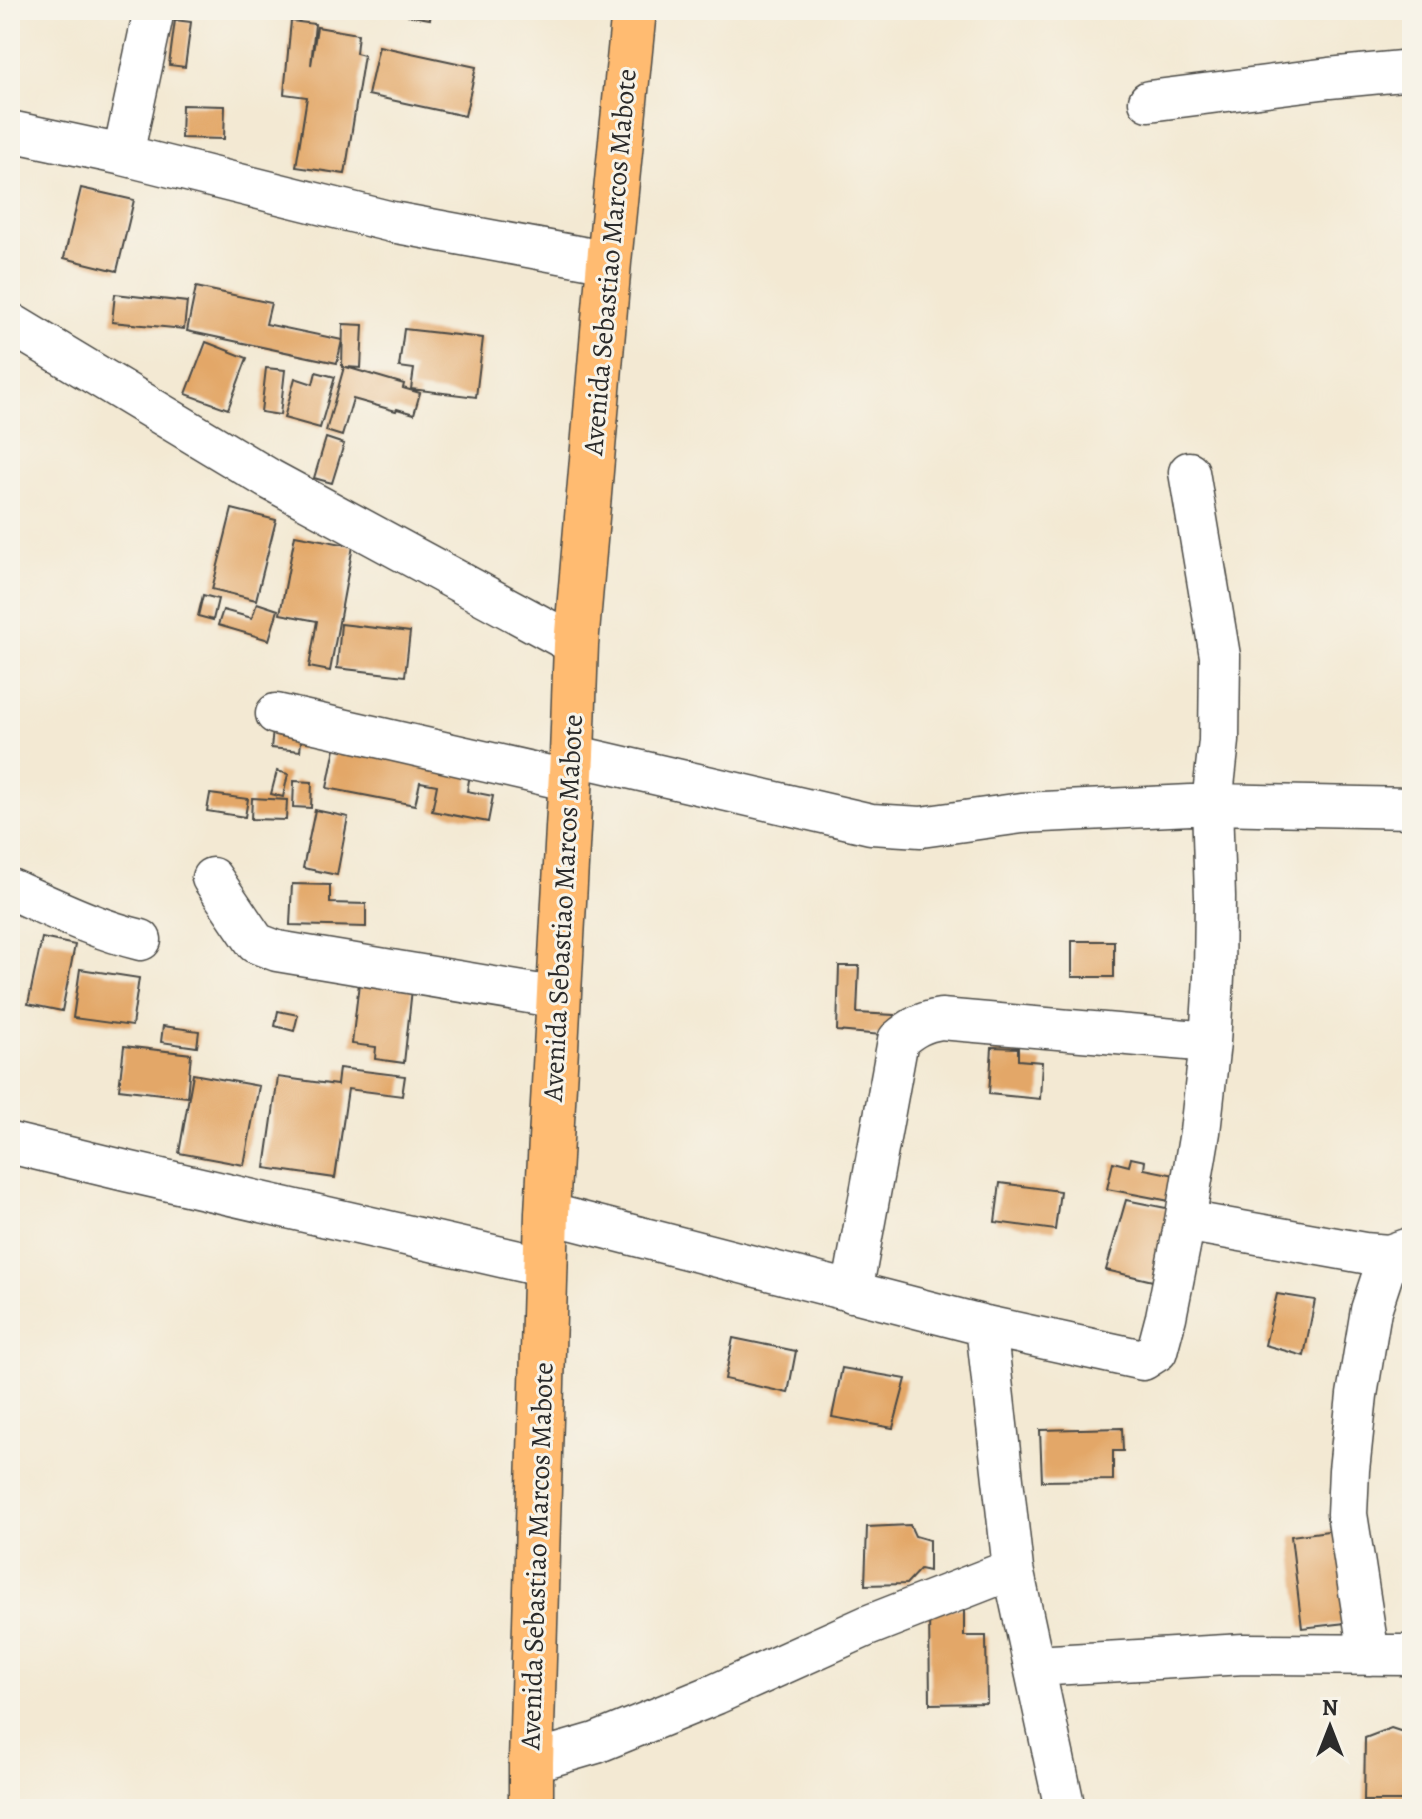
<svg xmlns="http://www.w3.org/2000/svg" width="1422" height="1819" font-family="Alegreya,serif">
<rect width="100%" height="100%" fill="#f7f3e8"/>
<filter id="ink" filterUnits="userSpaceOnUse"><feTurbulence type="fractalNoise" baseFrequency=".0125" numOctaves="2"/><feDisplacementMap in="SourceGraphic" scale="16" xChannelSelector="R" yChannelSelector="G"/><feConvolveMatrix kernelMatrix="1 2 1 2 8 2 1 2 1" color-interpolation-filters="sRGB"/></filter>
<filter id="wash" filterUnits="userSpaceOnUse"><feTurbulence type="fractalNoise" baseFrequency=".006" numOctaves="4" result="noise"/><feDisplacementMap in="SourceGraphic" scale="32" xChannelSelector="R" yChannelSelector="G"/><feGaussianBlur stdDeviation="1.8" result="paint"/><feColorMatrix in="noise" values="0 0 0 0 0 0 0 0 0 0 0 0 0 0 0 0 0 1.4 0 .05"/><feComposite in="paint" operator="in"/></filter>
<g filter="url(#wash)">
<rect width="100%" height="100%" fill="#f3e9d3"/>
<g id="blocks">
<path fill="#e3a768" d="M407,10H432L430,19L406,15Z
M175,20L191,22L185,67L169,65Z
M291,21L315,24L311,65L317,27L358,34L356,53L364,55L345,174L296,167L307,97L284,94Z
M379,46L476,67L465,116L368,95Z
M182,105L225,106L224,139L181,138Z
M81,188L134,200L117,271L64,258Z
M196,287L271,303L266,324L342,340L337,363L187,331Z
M115,294L187,302L184,329L112,322Z
M343,324L363,325L361,368L346,367L404,384L403,388L420,393L414,414L397,409L396,411L353,399L342,436L326,431L344,367H342Z
M404,329L483,338L476,397L411,389L414,369L399,367Z
M206,342L247,358L228,409L186,394Z
M266,368L285,370L280,415L261,412Z
M316,372L335,377L320,428L284,418L295,378L313,384Z
M326,438L344,444L332,483L314,478Z
M232,509L276,520L256,600L212,589Z
M295,535L353,546L330,671L309,667L317,621L280,614Z
M203,595L218,599L213,620L198,616Z
M257,603L278,610L269,640L218,625L223,610L252,618Z
M341,624L410,632L405,676L337,668Z
M273,730L302,733L300,751L271,748Z
M337,738L472,764L467,791L493,796L488,822L432,811L437,785L420,782L415,805L327,788Z
M277,771L288,774L283,797L271,794Z
M294,781L312,782L311,808L293,807Z
M210,794L248,799L245,817L207,811Z
M252,798L287,800L286,820L251,819Z
M315,810L348,817L337,875L303,868Z
M292,884L330,885V903L366,904V927L290,925Z
M42,938L75,945L62,1011L28,1004Z
M1072,941H1114V977H1072Z
M839,966H859L857,1013L894,1015L893,1036L837,1031Z
M80,969L139,978L132,1026L73,1018Z
M359,983L412,989L404,1063L375,1059L376,1047L352,1044Z
M278,1011L298,1015L294,1031L275,1026Z
M163,1026L199,1031L197,1047L161,1042Z
M124,1046L191,1054L187,1097L119,1089Z
M992,1047L1018,1048V1060L1042,1062L1040,1099L989,1094Z
M339,1068L405,1076L402,1096L348,1089L335,1178L265,1168L278,1077L337,1085Z
M193,1074L259,1086L244,1165L179,1153Z
M1131,1158L1145,1161L1144,1169L1180,1176L1175,1202L1107,1189L1113,1162L1129,1166Z
M1000,1183L1060,1191L1055,1230L995,1222Z
M1126,1200L1176,1210L1157,1282L1106,1270Z
M1277,1294L1315,1300L1304,1356L1265,1345Z
M733,1338L796,1351L788,1393L725,1379Z
M842,1368L906,1379L893,1428L832,1417Z
M1122,1428L1123,1451H1113V1480L1042,1481L1040,1430Z
M910,1525L915,1536L929,1540V1571L920,1569L906,1584L865,1585L867,1527Z
M1343,1529L1354,1622L1302,1628L1291,1536Z
M964,1608V1636H986L987,1703L930,1704L929,1609Z
M1391,1728L1412,1735V1801H1364L1365,1738Z"/>
</g>
</g>
<g filter="url(#ink)">
<use href="#blocks" fill-opacity="0" stroke="#494844" stroke-width="2"/>
<g fill="none" stroke-linecap="round" stroke-linejoin="round">
<defs>
<path id="minor" d="M1149,101L1329,78L1412,70
M10,131L123,155L392,222L609,262
M123,155L154,10
M10,323L269,479L576,645
M276,714L571,781
M572,755L871,824L921,827L1022,813L1212,804L1412,808
M212,878L256,943L277,951L559,998
M10,889C53,908 95,929 141,940
M10,1143L126,1171L545,1267
M547,1213L986,1326L1143,1360L1157,1351L1166,1317L1185,1221L1200,1132L1210,1042L1214,977L1215,897L1212,804L1219,741L1220,656L1189,472
M1185,1221L1364,1253L1389,1255L1412,1247
M852,1292L898,1040C912,1028 922,1022 941,1019L1210,1042
M986,1326L1013,1569L1065,1809
M1369,1655L1347,1514L1349,1470L1357,1395L1371,1310L1389,1255
M1034,1666L1244,1654L1412,1655
M531,1762L596,1743L716,1694L867,1626L1013,1569"/>
<path id="major" d="M531,1809V1762L547,1213L572,755L576,645L609,262L634,10"/>
</defs>
<use href="#minor" stroke="#494844" stroke-width="43"/>
<use href="#major" stroke="#494844" stroke-width="47"/>
<use href="#minor" stroke="#fff" stroke-width="40"/>
<use href="#major" stroke="#ffbb71" stroke-width="44"/>
</g>
</g>
<g text-anchor="middle" dominant-baseline="central" stroke-width="6" stroke-linejoin="round" paint-order="stroke">
<g font-size="28" fill="#2b2b2b" stroke="#f7f3e8">
<text transform="translate(610 262) rotate(-85)">Avenida Sebastiao Marcos Mabote</text>
<text transform="translate(563 908) rotate(-87)">Avenida Sebastiao Marcos Mabote</text>
<text transform="translate(537 1556) rotate(-88)">Avenida Sebastiao Marcos Mabote</text>
</g>
</g>
<rect width="1422" height="1819" fill="none" stroke="#f7f3e8" stroke-width="40"/>
<g transform="translate(1330 1727)" stroke="#f7f3e8" stroke-width="6" paint-order="stroke">
<path d="M0-6L14 30L0 20L-14 30Z" fill="#2b2b2b"/>
<text y="-12" font-size="22" font-weight="bold" text-anchor="middle" fill="#2b2b2b">N</text>
</g>
</svg>
